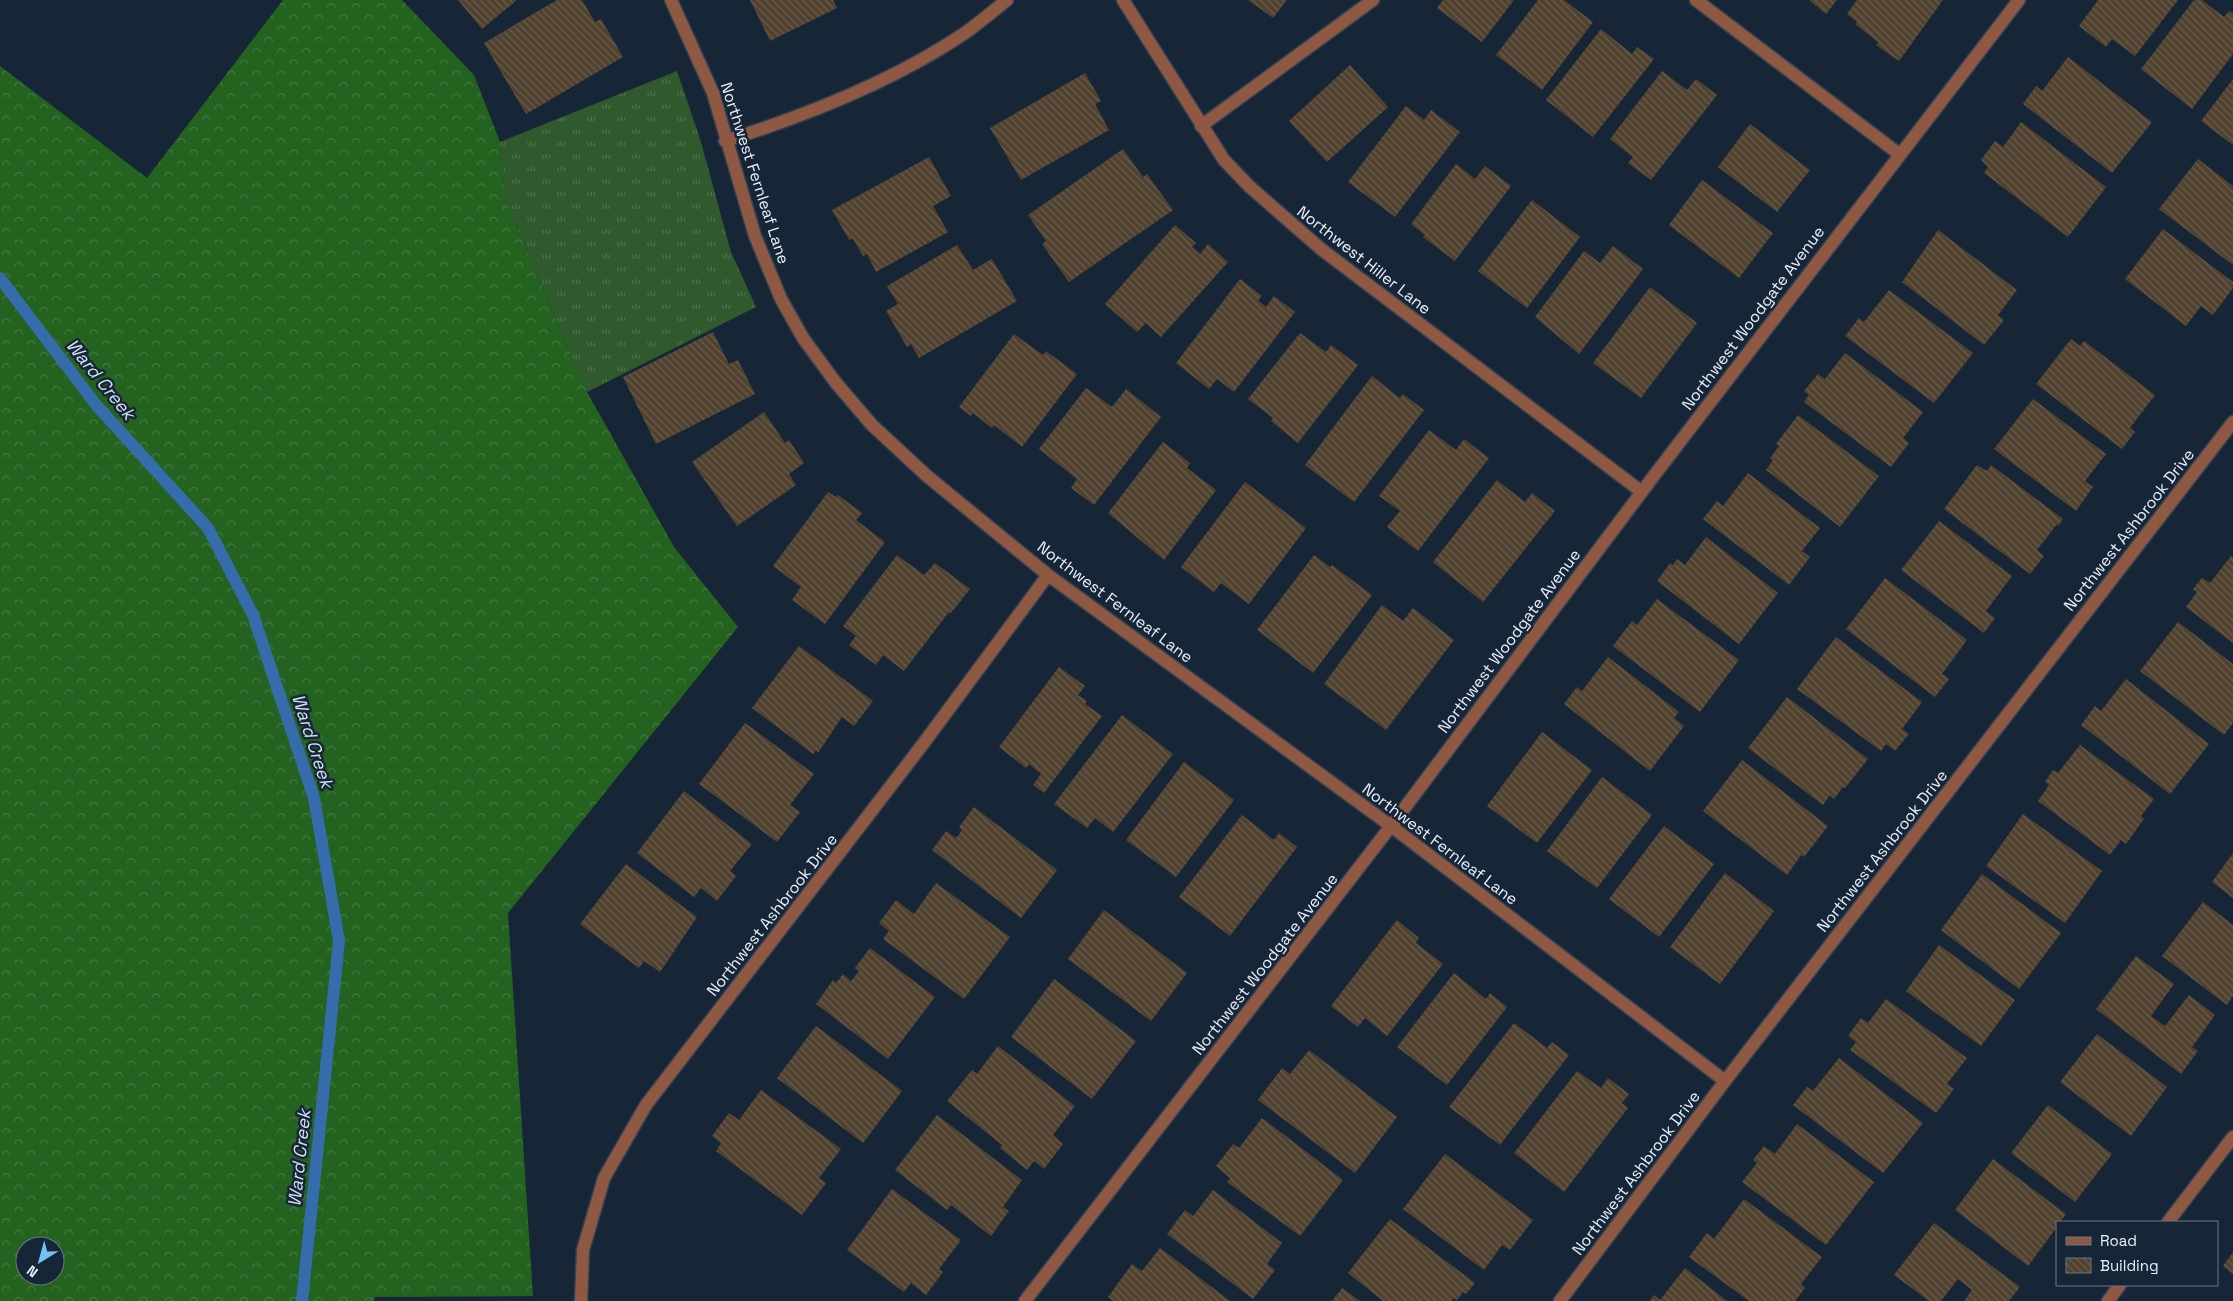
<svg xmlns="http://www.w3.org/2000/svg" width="2233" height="1301" font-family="'Space Grotesk',sans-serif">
<defs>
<pattern id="grass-tufts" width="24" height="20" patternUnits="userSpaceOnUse" patternTransform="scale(1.25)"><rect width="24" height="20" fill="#305a2d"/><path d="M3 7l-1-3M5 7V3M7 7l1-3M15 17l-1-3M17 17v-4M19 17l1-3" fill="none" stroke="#4e724c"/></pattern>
<pattern id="forest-crowns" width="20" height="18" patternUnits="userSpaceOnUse" patternTransform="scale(1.25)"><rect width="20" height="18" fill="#246220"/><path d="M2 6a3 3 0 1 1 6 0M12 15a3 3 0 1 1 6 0" fill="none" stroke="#447941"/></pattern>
<pattern id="building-back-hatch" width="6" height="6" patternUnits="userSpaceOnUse" patternTransform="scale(1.25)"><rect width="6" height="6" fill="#51412f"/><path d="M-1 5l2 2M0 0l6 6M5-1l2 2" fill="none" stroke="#6a5d4e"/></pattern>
</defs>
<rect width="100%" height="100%" fill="#172637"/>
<path fill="url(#grass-tufts)" d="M677,71L701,142L731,252L756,307L587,392L505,199L500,142Z"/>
<path fill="url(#forest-crowns)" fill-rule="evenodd" d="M283,0H402L474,75L500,142L505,199L587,392L674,547L738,627L508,913L533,1296L375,1297L374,1301H0V66L147,178ZM25,1246H55V1276H25Z"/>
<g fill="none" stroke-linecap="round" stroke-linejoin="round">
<path stroke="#366cac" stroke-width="12" d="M0,278L97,406L208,528L253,615L314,798L339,941L302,1301"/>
</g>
<path fill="url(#building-back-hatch)" d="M458,0H517L482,29Z
M557,0H582L595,22L601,19L623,57L526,114L484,43Z
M750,0H833L837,8L770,41Z
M1248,0H1287L1273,18Z
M1443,0H1514L1482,42L1437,8Z
M1538,0H1564L1593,22L1542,90L1496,55Z
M1809,0H1837L1826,14Z
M1857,0H1943L1899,61L1876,45L1878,42L1855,24L1857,22L1847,14Z
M2098,0H2178L2135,56L2112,39L2106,47L2079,26Z
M2194,0H2202L2224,17L2229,11L2233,13V54L2192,109L2141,69Z
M1601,29L1632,54L1637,47L1654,59L1593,137L1546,100Z
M2068,57L2152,122L2112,173L2023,104L2036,86L2042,91Z
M1350,65L1388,107L1327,162L1289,121Z
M1662,71L1687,90L1696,79L1717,95L1651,180L1628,163L1633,157L1610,139Z
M1085,73L1101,101L1095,104L1109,130L1021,180L990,128Z
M2233,79V145L2201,121Z
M1406,106L1424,120L1431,110L1460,132L1395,217L1348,182Z
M2021,122L2106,187L2068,237L1984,173L1988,167L1981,160L1995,141L2003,147Z
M1750,124L1810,170L1777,212L1718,167Z
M1123,149L1143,177L1147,174L1173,210L1069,282L1042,244L1046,241L1028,215Z
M929,157L951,196L933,206L948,232L876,272L867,254L863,256L853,239L849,240L832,210Z
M2198,159L2233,186V265L2159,209Z
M1456,164L1475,179L1485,166L1511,186L1455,261L1423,237L1425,235L1411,224Z
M1702,180L1773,233L1739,278L1669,225Z
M1532,200L1580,237L1527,308L1478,271Z
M1175,225L1196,243L1192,247L1200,254L1208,244L1228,262L1161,337L1146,323L1137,332L1105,304Z
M2163,229L2233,282V288L2213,315L2201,306L2186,326L2125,279Z
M1938,230L2017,290L1998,315L2004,320L1984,345L1902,282Z
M957,245L973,270L992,259L1017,301L919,358L911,344L907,347L886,311L898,304L887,286Z
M1613,246L1643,269L1579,354L1535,317L1584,251L1600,263Z
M1240,279L1262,296L1258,300L1266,307L1274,296L1295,312L1234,392L1217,379L1209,389L1176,363Z
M1650,287L1697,323L1641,398L1593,363Z
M1889,290L1973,353L1934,403L1845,336L1859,318L1864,322Z
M713,332L729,364L738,360L755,394L656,444L623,377Z
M1300,333L1326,352L1331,345L1358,365L1298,443L1271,421L1273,418L1248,399Z
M1014,334L1043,355L1046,351L1077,374L1022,447L994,425L992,428L973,413L971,416L959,407Z
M2071,339L2080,346L2084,341L2155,395L2130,428L2135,432L2122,449L2036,384Z
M1845,353L1923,412L1903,438L1909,443L1891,467L1804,402L1809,395L1804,391L1818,374L1825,379Z
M1372,376L1400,398L1403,394L1424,410L1354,502L1305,465Z
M1086,388L1112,407L1126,389L1161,417L1094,505L1071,488L1077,479L1039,449Z
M2033,399L2106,454L2085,481L2093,487L2076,511L1994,449Z
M764,412L785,443L789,440L804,463L789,474L796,485L737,526L692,462Z
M1798,415L1879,476L1840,527L1766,470L1773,460L1770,458L1779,446L1776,444Z
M1429,430L1456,450L1464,439L1489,458L1418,551L1387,527L1400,511L1379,496Z
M1163,442L1190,463L1187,468L1216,490L1164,560L1108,513Z
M1977,465L1987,471L1991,465L2063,519L2058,526L2057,524L2037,550L2044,556L2030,574L1944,509Z
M1748,473L1820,528L1802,551L1810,557L1789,585L1703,519L1717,501L1723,506Z
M1497,480L1525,502L1532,493L1555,511L1483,602L1433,562Z
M1245,482L1306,528L1249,604L1221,583L1214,592L1181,567Z
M828,492L836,497L838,495L862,513L856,520L885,542L825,624L792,600L801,587L773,566Z
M1939,521L2012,576L1986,611L1995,618L1984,633L1901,570Z
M1706,537L1778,593L1739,644L1657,581L1670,563L1673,565L1677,559L1685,565Z
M897,555L924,575L935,563L970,589L951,613L949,612L904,671L883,655L876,665L849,645L856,636L843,626Z
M1314,555L1330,567L1332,565L1372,595L1313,673L1257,630Z
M2231,556L2233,557V643L2186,607L2197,592L2193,589L2202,578L2210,583Z
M1885,578L1967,640L1942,674L1949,679L1935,697L1846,629Z
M1657,599L1739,660L1700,712L1613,646L1632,621L1637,625Z
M1382,605L1403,621L1413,608L1454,640L1386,730L1324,684Z
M2178,622L2233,664V723L2224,735L2140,671Z
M1836,637L1922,702L1902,729L1909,734L1895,751L1886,744L1881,751L1797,689Z
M799,646L873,701L854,726L842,717L818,753L816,750L813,754L752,708Z
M1608,657L1679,712L1674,718L1684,726L1650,771L1564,704L1577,687L1582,691Z
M1059,667L1085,686L1078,695L1087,701L1085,704L1102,716L1044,793L1033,785L1041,774L1029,764L1026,768L999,747Z
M2126,679L2209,744L2170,794L2081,725L2095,706L2101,711Z
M1787,697L1868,759L1845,788L1843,787L1834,799L1830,795L1823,805L1748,748Z
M1122,715L1173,754L1113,832L1095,818L1087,828L1054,804Z
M745,723L814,774L790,805L800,812L777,842L699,784Z
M1542,732L1592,770L1537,843L1487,806Z
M2080,745L2154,799L2141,816L2144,819L2126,844L2121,840L2110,855L2038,801L2049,785L2045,782L2053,770L2058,773Z
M1742,760L1828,826L1804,857L1801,855L1787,875L1703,811Z
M1184,762L1234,800L1176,877L1126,840Z
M1602,777L1652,815L1597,888L1547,851Z
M684,791L752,844L730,871L736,876L717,901L701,888L694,897L637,853Z
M974,807L1057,870L1021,918L932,850L946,831L956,838L962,830L959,827Z
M2023,814L2102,871L2065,923L1986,866Z
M1242,815L1274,840L1279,833L1297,847L1230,936L1179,897Z
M1664,826L1714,864L1659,937L1609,899Z
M2233,853V898L2212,882Z
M626,864L697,917L660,972L644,961L639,968L580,924Z
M1725,873L1774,911L1720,984L1670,947Z
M1982,874L2061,933L2019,989L1941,930Z
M936,883L1010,937L964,999L883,939L889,931L879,923L896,900L914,914Z
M2203,902L2233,925V996L2227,1005L2162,956Z
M1104,910L1187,973L1151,1021L1068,959Z
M1397,920L1419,938L1416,943L1443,964L1387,1036L1365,1018L1358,1027L1331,1006Z
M1939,945L2015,1000L1981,1046L1906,991Z
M870,948L935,997L888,1059L816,1004L833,980L836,983L843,974L851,981L859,971L855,968Z
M2136,956L2174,984L2151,1016L2165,1026L2189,995L2215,1015L2192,1047L2198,1051L2181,1074L2096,1009Z
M1454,973L1486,999L1490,993L1507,1007L1447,1085L1397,1047Z
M1054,979L1136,1041L1092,1099L1011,1037Z
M1886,999L1967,1058L1947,1084L1954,1089L1936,1113L1850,1050L1856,1042L1848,1036L1861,1018L1868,1023Z
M1514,1023L1547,1048L1552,1042L1569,1055L1500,1145L1449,1107Z
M816,1026L902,1091L863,1143L777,1078Z
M2097,1034L2167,1087L2131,1136L2060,1082Z
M998,1046L1075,1106L1053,1135L1063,1144L1044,1169L1034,1161L1027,1170L1000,1148L1002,1145L947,1101L972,1070L977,1074Z
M1309,1050L1397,1117L1355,1173L1258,1100L1282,1068L1290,1074Z
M1839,1058L1923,1123L1883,1173L1793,1105L1807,1087L1813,1091Z
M1577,1071L1601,1088L1608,1078L1629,1094L1622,1103L1628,1108L1564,1192L1514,1153Z
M761,1090L841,1149L819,1178L826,1183L802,1215L716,1151L721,1143L712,1136L729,1113L739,1120Z
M2048,1105L2112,1154L2075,1202L2011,1153Z
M937,1115L1022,1180L1003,1207L1009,1211L991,1236L951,1205L947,1210L895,1170Z
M1262,1118L1343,1180L1300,1236L1227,1182L1230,1178L1216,1166L1233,1144L1239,1148Z
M1797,1124L1874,1182L1826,1245L1742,1182L1757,1163L1753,1160L1764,1146L1775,1154Z
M1445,1154L1533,1220L1510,1250L1502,1245L1484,1270L1403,1209Z
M1993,1159L2066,1214L2060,1222H2057V1227L2028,1266L1955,1210Z
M892,1189L961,1240L939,1269L943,1272L926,1295L911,1283L904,1292L847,1250Z
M1213,1190L1282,1243L1267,1264L1275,1270L1253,1299L1167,1234L1185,1210L1193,1216Z
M1744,1199L1822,1257L1801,1284L1805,1288L1795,1301H1749L1689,1257L1707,1233L1714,1239Z
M1390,1219L1475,1283L1466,1294L1463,1292L1457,1300L1454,1298L1452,1301H1383L1348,1273Z
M1934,1223L2020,1287L2009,1301H1964L1972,1290L1958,1279L1941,1301H1929L1894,1275Z
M1160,1248L1230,1301H1113L1108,1297L1132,1264L1142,1271Z
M2233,1252V1274L2223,1266Z
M1685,1268L1727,1301H1650L1654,1295L1660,1300Z
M1342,1288L1360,1301H1332Z"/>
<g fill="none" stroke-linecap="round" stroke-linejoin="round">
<defs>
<path id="service" d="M1201,126L1373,0"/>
<path id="minor" d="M671,0L713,93L755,236L781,299L803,338L836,383L872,425L927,476L1048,575L1391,826L1725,1081
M1123,0L1224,160L1250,187L1321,249L1642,492
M1696,0L1899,154
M725,141C808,115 892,82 965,33C979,23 993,11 1007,0
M2168,1222L2233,1137
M581,1301L583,1250L604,1178L646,1105L923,744L1048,575
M1025,1301L1391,826L1656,473L2019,0
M1560,1301L1725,1081L2233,422
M2108,1301L2120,1285"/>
</defs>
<use href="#service" stroke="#344253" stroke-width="15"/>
<use href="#minor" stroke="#344253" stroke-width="15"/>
<use href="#service" stroke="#8e5842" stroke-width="12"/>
<use href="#minor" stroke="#8e5842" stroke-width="12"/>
</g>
<g text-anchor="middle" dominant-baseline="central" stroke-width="5" stroke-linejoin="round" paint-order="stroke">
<g font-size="16" fill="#e7f1fc" stroke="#172637">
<text transform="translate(755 173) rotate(72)">Northwest Fernleaf Lane</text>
<text transform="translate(1364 260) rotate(38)">Northwest Hiller Lane</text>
<text transform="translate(1753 318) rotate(-53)">Northwest Woodgate Avenue</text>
<text transform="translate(2129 530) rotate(-52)">Northwest Ashbrook Drive</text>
<text transform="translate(1115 602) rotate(37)">Northwest Fernleaf Lane</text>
<text transform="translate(1509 641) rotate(-53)">Northwest Woodgate Avenue</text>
<text transform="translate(1440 844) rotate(37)">Northwest Fernleaf Lane</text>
<text transform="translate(1882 851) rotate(-52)">Northwest Ashbrook Drive</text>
<text transform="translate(772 915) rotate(-52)">Northwest Ashbrook Drive</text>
<text transform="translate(1265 964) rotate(-52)">Northwest Woodgate Avenue</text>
<text transform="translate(1636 1173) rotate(-53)">Northwest Ashbrook Drive</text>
</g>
<g font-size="18" font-style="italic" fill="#d2e1f3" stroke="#172637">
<text transform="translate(101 379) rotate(51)">Ward Creek</text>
<text transform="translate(313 741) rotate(72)">Ward Creek</text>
<text transform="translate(299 1158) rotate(-84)">Ward Creek</text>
</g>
</g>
<rect x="2056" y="1221" width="162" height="65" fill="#172637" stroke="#6a7786"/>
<rect x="2066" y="1237" width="25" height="8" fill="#8e5842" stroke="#6a7786"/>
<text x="2100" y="1246" font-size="15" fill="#e7f1fc">Road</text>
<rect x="2066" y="1258" width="25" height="15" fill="url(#building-back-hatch)" stroke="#6a7786"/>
<text x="2100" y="1271" font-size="15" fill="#e7f1fc">Building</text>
<g transform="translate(40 1261) rotate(217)"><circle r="24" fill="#172637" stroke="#6a7786"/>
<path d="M0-4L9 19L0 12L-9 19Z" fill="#76c0f7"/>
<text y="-8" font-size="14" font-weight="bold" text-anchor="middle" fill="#e7f1fc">N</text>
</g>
</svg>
